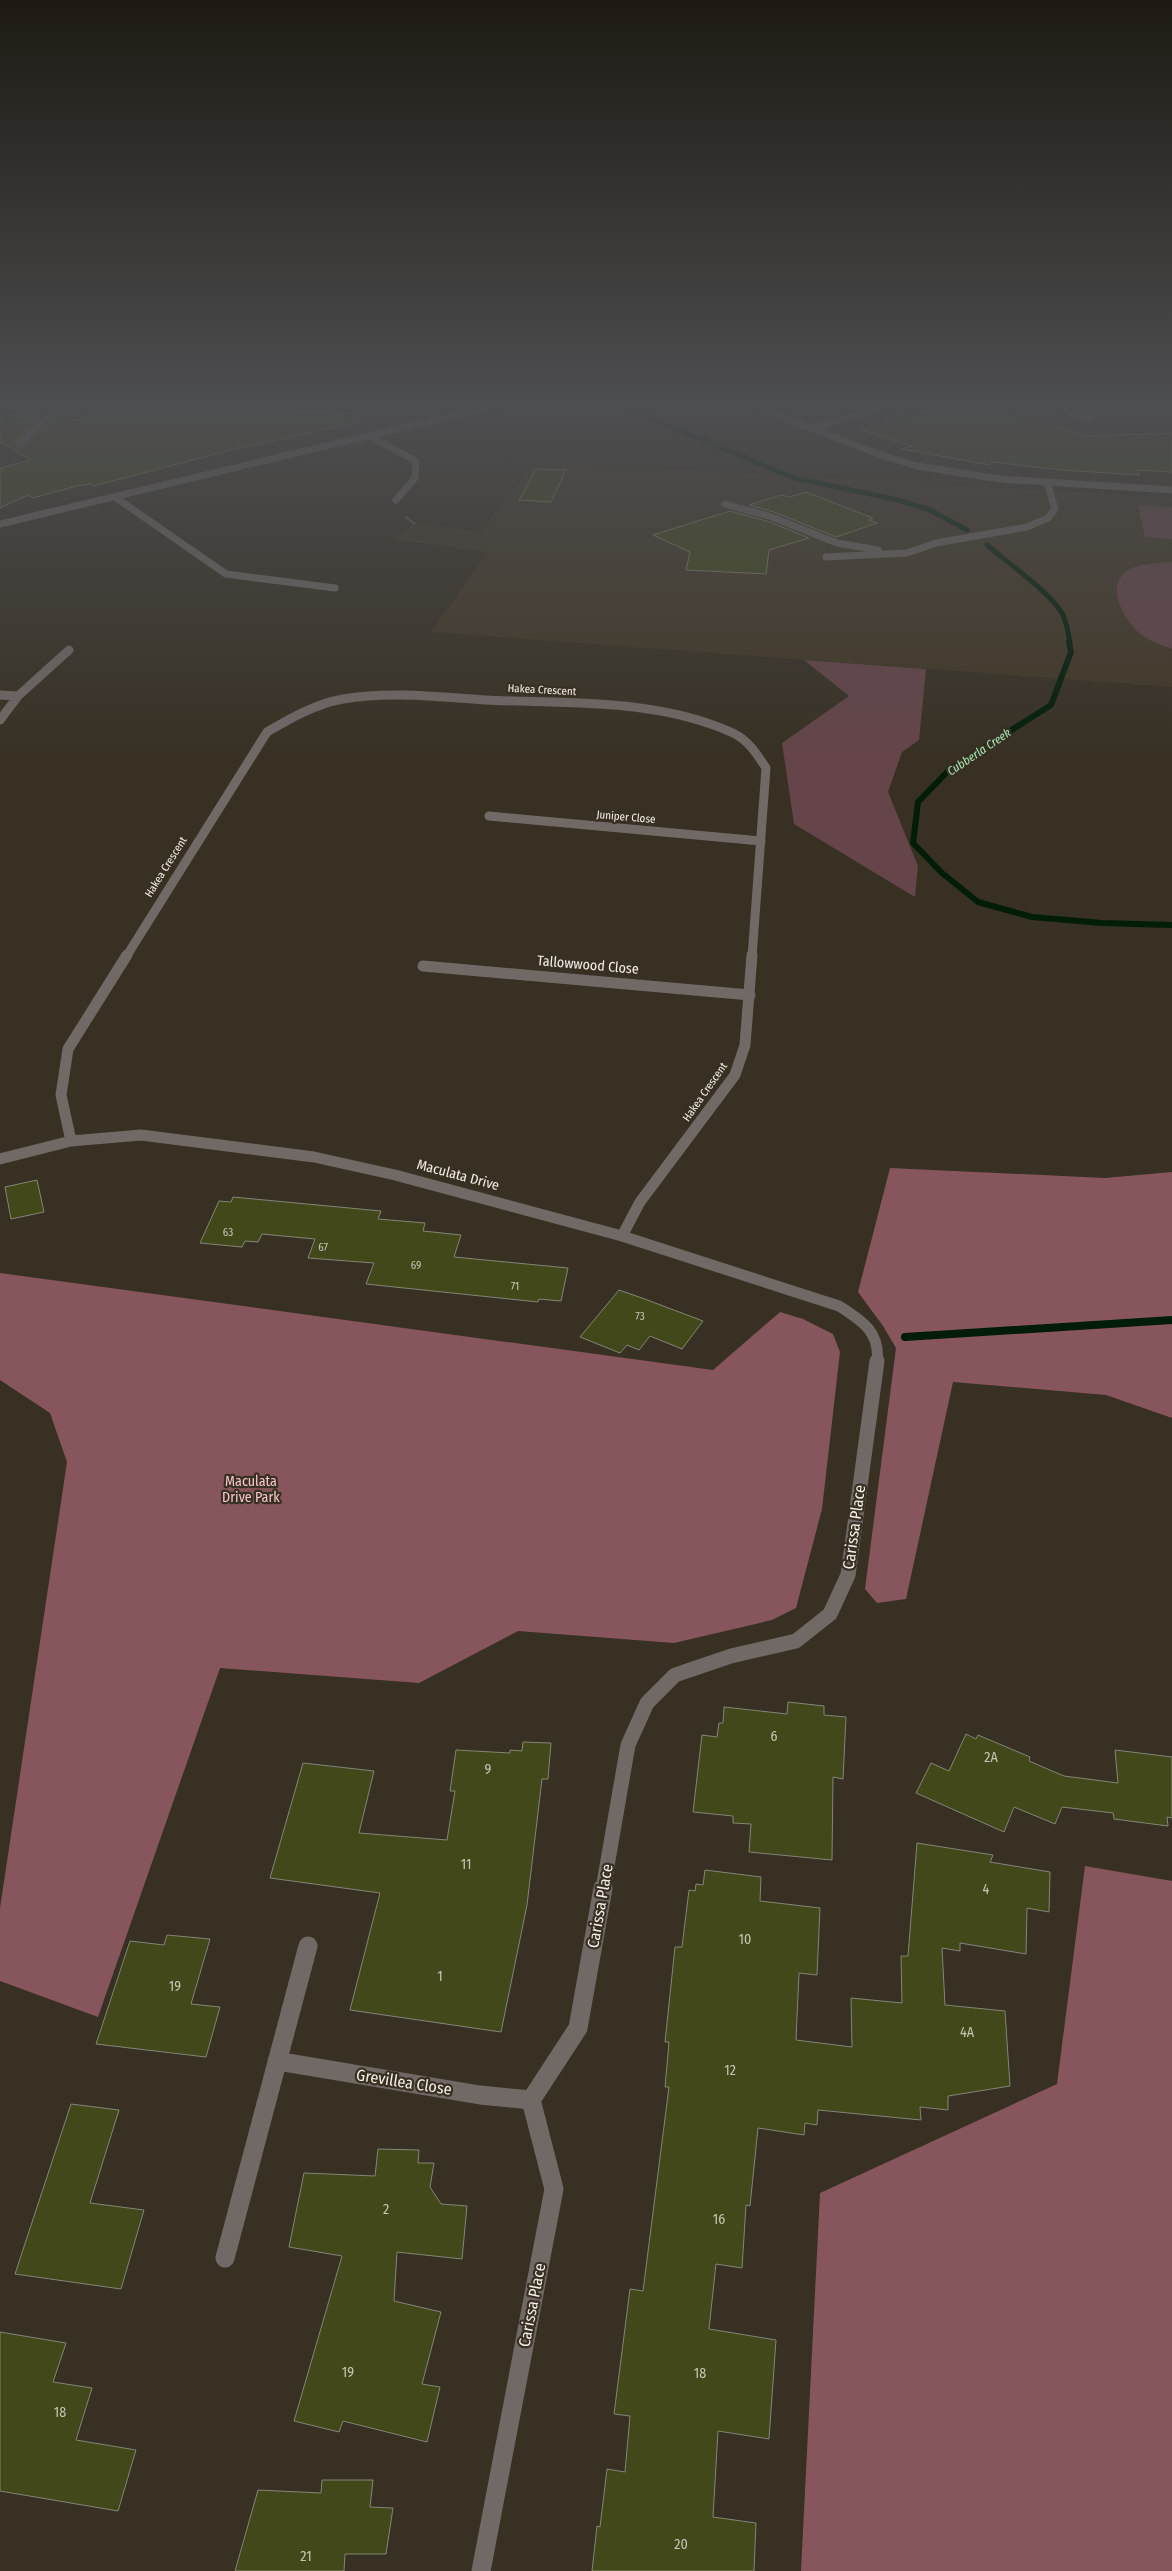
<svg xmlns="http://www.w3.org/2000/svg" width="1172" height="2571" font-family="'Fira Sans Condensed',sans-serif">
<rect width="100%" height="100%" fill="#373023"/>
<path fill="#423725" d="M534,462L1172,497V687L431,632L487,552L394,540L415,524L481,531Z"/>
<path fill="#654549" d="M1138,505L1172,507V539L1145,537Z
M1172,562V649C1163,645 1151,642 1143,636C1125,623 1102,584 1130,569C1142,563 1159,563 1172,562Z
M804,660L926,669L919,740L902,752L888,792L918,866L915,897L794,824L782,743L849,696Z"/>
<path fill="#87565c" d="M890,1168L1105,1178L1172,1172V1418L1106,1395L953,1382L906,1599L877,1603L865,1589L896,1348L883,1326L858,1292Z
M0,1273L713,1370L780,1312L803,1319L833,1334L840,1352L822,1509L796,1608L772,1620L674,1643L518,1631L419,1683L220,1668L98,2017L0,1981V1908L67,1462L50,1413L0,1380Z
M1085,1866L1172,1881V2571H801L820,2193L1057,2084Z"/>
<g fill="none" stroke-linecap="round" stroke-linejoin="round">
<path stroke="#011d08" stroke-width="5" d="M610,401L794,478L894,499L928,509L967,530
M987,545C1008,563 1047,590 1062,613C1067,622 1068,633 1070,643"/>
<path stroke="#011d08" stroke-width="6" d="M1069,642L1071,652L1051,705L950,769L918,802L913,843L942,873L978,902L1032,917L1102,923L1172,925"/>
<path stroke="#011d08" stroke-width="8" d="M905,1337L1172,1320"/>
</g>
<path fill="#42481a" stroke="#838677" d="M959,401H972L1086,436L1172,433V472L1138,470L1139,475L1062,470L992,462L989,465L902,449L912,446L862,430Z
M98,402L359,414V422L235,449L93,486L90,484L77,486L33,498L28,495L0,508V468L31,460L0,442V415L40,418L16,440L17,445L22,447L55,419L80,420Z
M536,469L566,470L551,502L519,500Z
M806,492L873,518L869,520L877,523L836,537L774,512L749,505L781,495L790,497Z
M730,511L770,522L809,538L769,550L766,574L686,570L690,552L653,535Z
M37,1180L44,1212L11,1219L5,1187Z
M233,1197L381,1211L378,1219L425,1223L423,1231L461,1235L454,1257L568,1268L561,1301L539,1299L538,1302L366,1284L374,1263L308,1258L315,1239L262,1234L258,1242L245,1241L242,1247L200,1243L219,1201L231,1202Z
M619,1290L642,1298L703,1321L682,1349L650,1336L639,1350L627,1345L620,1353L580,1337Z
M788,1702L824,1706V1715L846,1717L843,1779L833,1777L832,1860L749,1852L751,1824L733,1823V1816L693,1812L702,1735L717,1737L719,1723H723L724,1707L787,1714Z
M966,1734L976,1739L978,1735L1030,1757L1029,1761L1064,1776L1118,1783L1115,1750L1172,1757V1818L1167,1817L1168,1826L1114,1819L1113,1813L1062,1807L1055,1824L1014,1807L1004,1832L916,1793L931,1763L949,1771Z
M523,1742L551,1743L548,1779H542L527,1905L501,2032L350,2010L380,1893L270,1878L303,1763L374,1771L359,1833L447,1840L455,1791H450L456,1750L510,1753V1750L522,1751Z
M917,1843L993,1855L990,1862L1050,1872L1049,1912L1027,1908L1026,1954L960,1943V1951L942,1948L945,2005L1005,2011L1010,2086L948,2096V2110L920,2107L921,2120L818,2110L817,2125L805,2123L804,2135L758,2128L750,2206L746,2205L742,2268L716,2264L709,2329L776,2340L769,2439L718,2431L713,2517L756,2523L754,2571H592L597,2526L600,2527L607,2469L625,2472L630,2416L614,2414L630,2289L643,2291L669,2087H665L669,2042H665L675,1947H682L689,1890L695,1891L696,1884L703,1885L705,1870L761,1877L760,1901L820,1908L817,1975L799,1973L796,2040L852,2047L851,1998L902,2003L901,1956H908Z
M167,1935L210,1939L191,2004L220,2007L206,2057L96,2044L130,1941L164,1945Z
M71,2104L119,2110L90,2203L144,2210L121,2289L15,2274Z
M378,2149L419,2150L418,2163H434L430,2187L441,2204L467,2206L462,2259L397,2252L394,2301L441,2312L422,2384L440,2387L427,2442L343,2421L339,2432L294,2421L342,2256L289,2247L304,2173L375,2176Z
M0,2332L66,2343L53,2382L92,2388L76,2440L136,2450L118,2511L0,2491Z
M322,2480H373L370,2507L393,2508L386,2554H345L344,2571H235L258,2490L321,2493Z"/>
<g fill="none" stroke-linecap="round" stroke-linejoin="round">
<path stroke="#8e887e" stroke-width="2" stroke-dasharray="1 1" stroke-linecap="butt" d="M406,517L415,524"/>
<path stroke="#716966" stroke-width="7" d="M741,401L881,455L917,466L1000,479L1172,490
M1059,401L1072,412L1090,419
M812,428L905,401
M369,436L416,461L415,478L396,500
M21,442L66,401
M115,497L226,574L335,588
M725,504L772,517L837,543L878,550
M0,524L514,401
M826,557L907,553L936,543L1027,527L1048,518L1055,509L1047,482"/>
<path stroke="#716966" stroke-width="9" d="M0,695L18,696
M0,720L18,696L69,650
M489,816L761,841
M126,957L267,732C291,718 315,704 343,699C390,691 439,697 486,700C568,704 656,698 733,733C748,740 757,754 766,768L752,957"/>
<path stroke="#716966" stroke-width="11" d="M423,966L750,995
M71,1141L61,1095L68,1049L127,955
M0,1159L71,1141L141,1135L314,1157L395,1175L622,1236L839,1306C862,1321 881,1332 877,1363
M622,1236L640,1202L735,1075L745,1045L752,955"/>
<path stroke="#716966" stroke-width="15" d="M603,1889L628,1745L647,1703L675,1675L731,1656L796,1641L830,1614L848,1575L877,1361"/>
<path stroke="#716966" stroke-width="19" d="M277,2061L480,2095L531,2100
M225,2258L308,1946
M481,2571L554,2189L531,2100L578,2028L603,1888"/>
</g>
<linearGradient id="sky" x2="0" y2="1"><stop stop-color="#1e1a13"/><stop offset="0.53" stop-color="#4d4e50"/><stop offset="1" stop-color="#4d4e50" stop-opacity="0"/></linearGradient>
<rect width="1172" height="761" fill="url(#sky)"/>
<g text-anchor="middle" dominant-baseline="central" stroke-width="4.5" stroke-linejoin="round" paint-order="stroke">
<g font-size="11" fill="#f4efe7" stroke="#373023">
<text transform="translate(542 690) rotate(3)">Hakea Crescent</text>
<text transform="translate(626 817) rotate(5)">Juniper Close</text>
<text transform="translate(166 867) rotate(-58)">Hakea Crescent</text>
<text transform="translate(705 1092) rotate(-55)">Hakea Crescent</text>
</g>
<g font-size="11" fill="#c8c5b4">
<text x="228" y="1232">63</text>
<text x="323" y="1247">67</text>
<text x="416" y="1265">69</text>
<text x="515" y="1286">71</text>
<text x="640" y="1316">73</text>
</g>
<g font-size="12" font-style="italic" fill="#a6e7b4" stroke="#373023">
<text transform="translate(979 752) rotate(-34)">Cubberla Creek</text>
</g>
<g font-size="14" fill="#f4efe7" stroke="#373023">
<text transform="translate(588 965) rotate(5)">Tallowwood Close</text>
<text transform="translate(458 1175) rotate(15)">Maculata Drive</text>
</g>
<g font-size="14" fill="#f9c6cc" stroke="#373023">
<text x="251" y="1481">Maculata<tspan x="251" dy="16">Drive Park</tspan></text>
</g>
<g font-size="14" fill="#c8c5b4">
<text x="774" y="1736">6</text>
<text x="991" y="1757">2A</text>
<text x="488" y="1769">9</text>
<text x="466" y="1864">11</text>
<text x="986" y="1889">4</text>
<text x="745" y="1939">10</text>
<text x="440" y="1976">1</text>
<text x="175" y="1986">19</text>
<text x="967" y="2032">4A</text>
<text x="730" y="2070">12</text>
<text x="386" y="2209">2</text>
<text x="719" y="2219">16</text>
<text x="348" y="2372">19</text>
<text x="700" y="2373">18</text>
<text x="60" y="2412">18</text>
<text x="681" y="2544">20</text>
<text x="306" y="2556">21</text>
</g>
<g font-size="16" fill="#f4efe7" stroke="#373023">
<text transform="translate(854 1527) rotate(-82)">Carissa Place</text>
<text transform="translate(600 1906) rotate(-80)">Carissa Place</text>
<text transform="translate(404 2082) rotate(9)">Grevillea Close</text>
<text transform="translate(532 2305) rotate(-79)">Carissa Place</text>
</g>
</g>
</svg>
